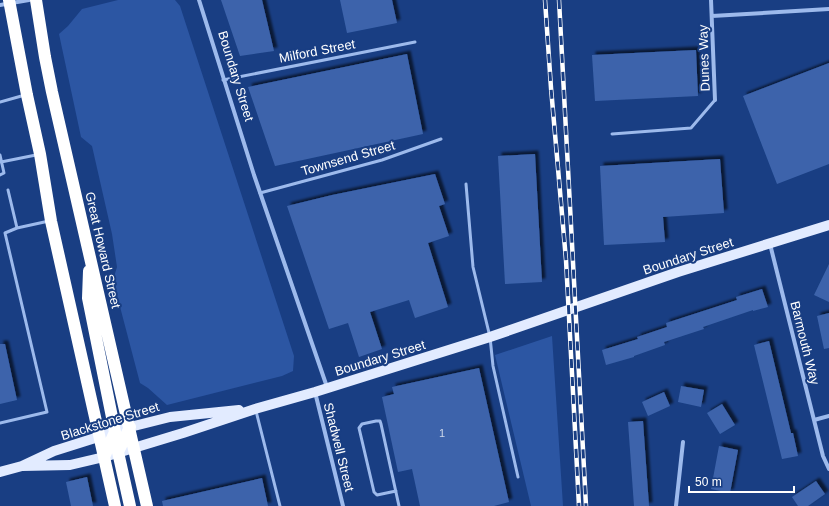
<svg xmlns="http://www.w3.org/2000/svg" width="829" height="506" font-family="Helvetica,sans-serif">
<defs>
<filter id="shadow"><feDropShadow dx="3.5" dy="-3.5" stdDeviation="1" flood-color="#0009"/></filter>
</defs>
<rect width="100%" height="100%" fill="#193e83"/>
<path fill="#2c56a3" d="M118,0H175L180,6L294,356L293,371L282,376L167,405L148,388L140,383L113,280L117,267L112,234L92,146L81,137L59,34L68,26L82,9Z
M552,336L563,506H531L495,355Z"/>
<path fill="#3d64ab" filter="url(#shadow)" d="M221,0H262L274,51L240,56Z
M340,0H392L397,23L347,33Z
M696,50L698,96L595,101L592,55Z
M407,54L423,134L275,166L248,87Z
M829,63V164L777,184L743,96Z
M535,154L542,282L505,284L498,156Z
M720,159L724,213L663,217L665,242L604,245L600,166Z
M435,174L445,204L439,206L449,236L428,243L448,307L415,318L409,300L370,312L382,349L359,357L348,323L329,329L287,206L332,195Z
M829,264V302L814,295Z
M762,289L768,307L753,311V310L703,327L704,329L664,342L665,345L634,356V357L606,365L602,350L638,339L637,337L667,327L666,323L737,300L736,297Z
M829,313V348L824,349L817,316Z
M769,341L791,433H793L798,456L782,459L754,345Z
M0,344H5L17,400L0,404Z
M479,368L509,502L494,506H420L412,469L398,472L382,397L394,394L392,387Z
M681,386L704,390L701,407L678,402Z
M664,392L670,406L648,416L642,402Z
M722,404L735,425L720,434L707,413Z
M643,421L649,506H634L628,422Z
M719,446L738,450L730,493L711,489Z
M87,477L93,506H71L66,482Z
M262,478L268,506H163L162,501Z
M816,481L825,494L808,506H798L792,497Z"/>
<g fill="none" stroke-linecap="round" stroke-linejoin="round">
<path stroke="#9dbaec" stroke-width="3" d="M223,80L415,42
M0,102L25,95
M612,134L691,128L715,100
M0,155L4,173L0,175
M1,162L36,155
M466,184L473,267L490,337L493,366L518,477
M8,190L17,228L49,221
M260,193L382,160L441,139
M256,411L280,506
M0,423L47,412L5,233L17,228
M396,491L377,495L374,492L359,428L362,424L376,421H380L381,424L399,506"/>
<path stroke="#9dbaec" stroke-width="4" d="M199,0L254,175L327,387
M711,0L715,100
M0,5L29,0
M712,16L829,9
M770,244L823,456L829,469
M315,392L343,506
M814,420L829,416
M676,506L683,442"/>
<path stroke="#e2ebff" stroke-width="10" d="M22,466L70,465L104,457L183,433L255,409L315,392L490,337L678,272L829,225
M0,472L22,466L54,451L130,427L170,417L239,410"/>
<path stroke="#fff" stroke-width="12" d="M9,0L27,95L40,154L51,221L115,506
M36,0L45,57L52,92L147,506
M89,271L88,298L115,432L104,457
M130,427L118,452L130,506"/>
<defs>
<path id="rail" d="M545,0L551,88L566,260L579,506
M559,0L586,506"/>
</defs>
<use href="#rail" stroke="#fff" stroke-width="4.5"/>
<use href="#rail" stroke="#193e83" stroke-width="3" stroke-dasharray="9" stroke-linecap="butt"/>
</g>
<g text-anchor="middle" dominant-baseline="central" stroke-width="4" stroke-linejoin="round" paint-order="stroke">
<g font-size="11" fill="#ced8ea">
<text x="442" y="433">1</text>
</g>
<g font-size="13" fill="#fff" stroke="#193e83">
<text transform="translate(317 51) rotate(-11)">Milford Street</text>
<text transform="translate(704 58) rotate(-92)">Dunes Way</text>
<text transform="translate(236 76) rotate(73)">Boundary Street</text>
<text transform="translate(348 158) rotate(-16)">Townsend Street</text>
<text transform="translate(103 250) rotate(77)">Great Howard Street</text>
<text transform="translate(688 256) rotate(-18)">Boundary Street</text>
<text transform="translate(805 343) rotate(76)">Barmouth Way</text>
<text transform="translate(380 358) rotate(-17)">Boundary Street</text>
<text transform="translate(110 421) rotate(-17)">Blackstone Street</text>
<text transform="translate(339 447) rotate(76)">Shadwell Street</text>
</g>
</g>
<path d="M689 486v6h105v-6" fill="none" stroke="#ffffff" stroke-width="2"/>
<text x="695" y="486" font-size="12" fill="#ffffff" stroke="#193e83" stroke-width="3" paint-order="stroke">50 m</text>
</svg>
